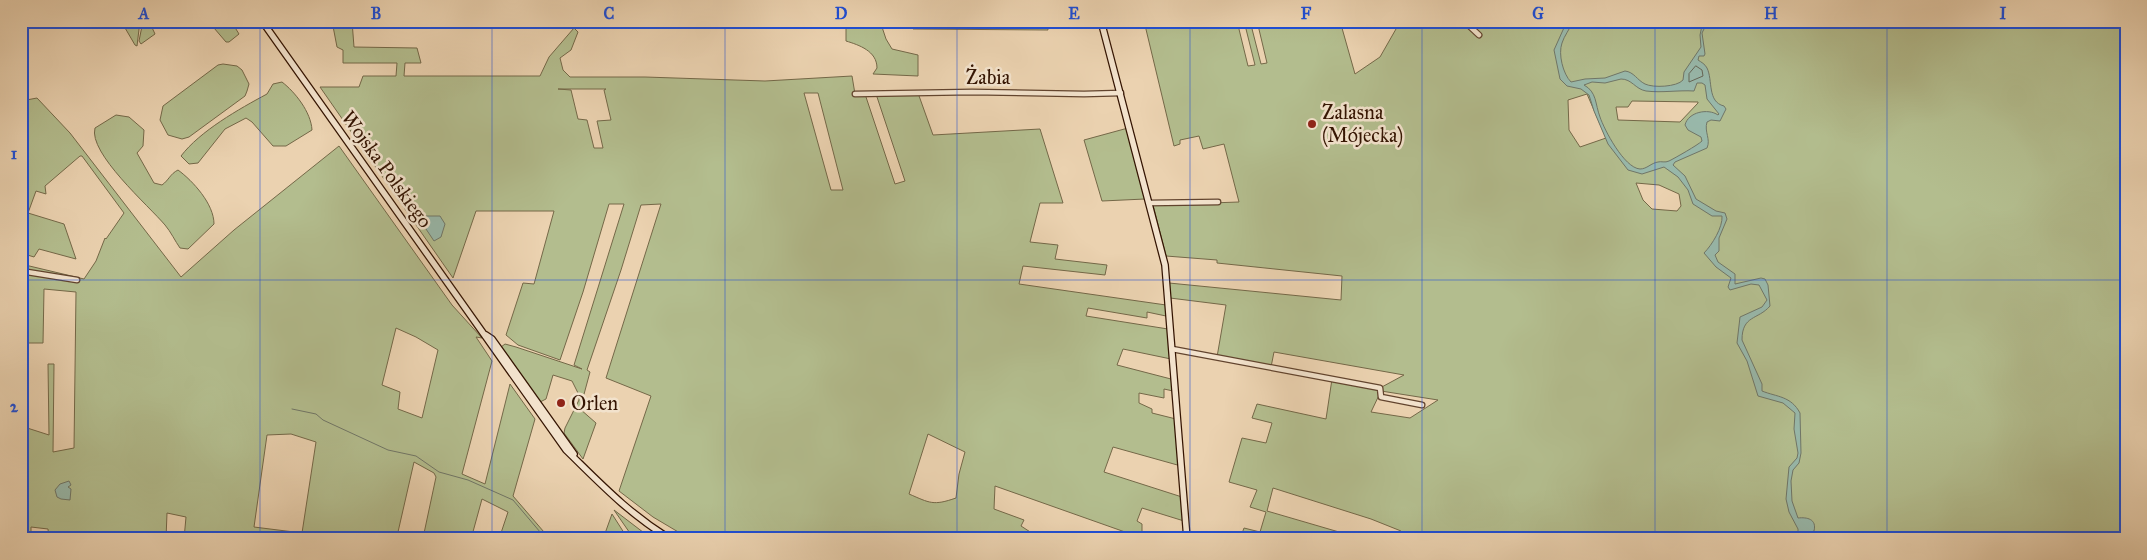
<svg xmlns="http://www.w3.org/2000/svg" width="2147" height="560" font-family="'IM FELL Great Primer',serif">
<rect width="100%" height="100%" fill="#ebd2b0"/>
<filter id="stains"><feTurbulence type="fractalNoise" baseFrequency=".004" numOctaves="4"/><feColorMatrix values="0 0 0 0 .2 0 0 0 0 .09 0 0 0 0 .02 0 0 0 .5 -.17"/></filter>
<radialGradient id="worn" r=".72"><stop offset=".6" stop-color="#630" stop-opacity="0"/><stop offset="1" stop-color="#630" stop-opacity=".3"/></radialGradient>
<path fill="#b3bd8e" stroke="#746848" fill-rule="evenodd" d="M121,21H140L137,46L135,45Z
M143,21H149L155,34L141,44L139,41Z
M208,21H231L239,34L229,42H226Z
M332,21H352L354,47L417,48L421,63H405L404,76H540L549,57L574,28L578,32L571,50L560,58L563,70L570,77H645L765,81L852,76L855,94H865L895,184L905,181L876,94L918,93L933,135L1040,129L1063,203H1040L1030,242L1058,245L1055,259L1107,265L1105,275L1023,266L1019,284L1166,305V316L1147,312V318L1088,308L1086,316L1168,329L1171,359L1123,349L1117,365L1171,379L1173,391L1164,389V398L1139,393V403L1152,409V413L1176,419L1181,466L1113,447L1104,472L1182,497L1184,521L1142,508L1137,521L1142,524V538L995,486L994,509L1024,520L1021,526L1041,539H690L685,536L653,517L619,491L651,396L606,378L661,204L641,205L621,270L587,370L590,372L580,409L596,423L583,459L564,433L565,428L579,400V395L572,381L553,375L546,399L540,402L501,347L505,344L516,347L582,369L574,365L624,204H609L583,292L560,360L518,345L506,335L523,283L534,284L554,211H476L453,278L320,87H359L363,76H396L397,63H343V50L337,47ZM558,89H606L604,90L611,120L597,121L603,148H594L587,120L578,119L571,90ZM804,93H818L843,190H831ZM928,434L965,452L959,474L956,498C933,506 930,503 909,494Z
M850,21H880L886,39L892,49L918,55V76L873,74L877,68C877,51 859,45 846,41V29L851,24Z
M913,21H1047L1048,30L913,29Z
M1144,21H1237L1248,66L1255,65L1244,21H1250L1261,64L1267,63L1257,21H1340L1355,74L1380,57L1396,29L1394,21H2126V539H1400L1401,531L1371,519L1273,488L1267,511L1363,539H1240L1244,528L1260,532L1266,512L1250,507L1257,490L1229,482L1242,438L1266,443L1272,423L1252,418L1257,404L1326,419L1332,379L1380,388L1404,375L1274,352L1271,367L1217,357L1226,305L1170,298L1169,283L1341,300L1342,276L1217,263V260L1166,256L1153,205L1239,202L1224,144L1203,149L1199,136L1180,140V144L1174,146ZM1587,94L1606,138L1580,147L1569,130L1568,100ZM1632,101L1698,102V103L1680,122L1618,120L1616,107H1628ZM1636,183L1659,185L1679,194L1681,206L1677,211L1652,209L1643,200ZM1381,391L1438,400L1410,418L1371,412Z
M223,64L237,66L242,70L249,84L247,91L245,96L189,137L182,139L168,135L160,120L163,106L218,65Z
M282,82C295,92 311,112 312,130L286,146H273L252,122L246,118L225,129L198,163L189,164L181,156C200,131 239,109 267,94L273,84Z
M37,98L70,133L181,277L234,230L339,146L452,305L482,338L476,337L492,361L462,474L485,484L510,384L535,419L513,496L550,539H499L508,512L482,499L471,539H184L186,517L167,513L166,539H134L118,534L117,539H49L48,529L31,527V539H21V426L49,435L48,364H54L53,452L74,448L76,292L44,289L43,343H21V264L84,279L96,261L105,238L106,239L124,213L82,156H80L45,186L46,194L36,191L28,213L64,224L76,259L39,249L34,257L21,253V101ZM396,328L416,337L438,350L422,418L398,409L400,392L382,385ZM291,434L316,442L302,533L254,527L267,435ZM414,462L434,473L436,477L423,538L398,532Z
M116,115L129,117L144,130L143,146L137,153L154,183L162,185C169,180 170,174 178,170C193,181 214,204 214,224L188,249L180,248C175,241 171,232 165,225C149,206 88,153 95,128Z
M1128,128L1145,199L1102,201L1084,140Z
M614,510L652,539H634Z
M612,514L628,539H603Z"/>
<path fill="#98b8aa" stroke="#707667" fill-rule="evenodd" d="M1567,21H1573C1570,29 1564,36 1562,43C1558,54 1563,74 1571,82L1585,79L1605,78L1625,71C1634,72 1637,80 1645,84C1653,88 1677,87 1683,80L1684,72L1701,47L1700,35L1703,21L1707,23L1702,33L1705,54L1704,56H1699L1698,60C1701,62 1705,64 1707,68C1713,80 1707,102 1724,106L1726,109L1720,121L1711,120L1707,122C1704,132 1711,139 1707,148L1675,162L1673,165L1685,176L1696,199L1716,211L1725,213L1727,219L1719,238V251L1715,255L1718,262L1735,274V284L1761,278L1765,279L1768,285L1770,306C1758,320 1742,315 1742,340L1762,384V391C1777,397 1791,396 1800,413L1801,453L1799,463L1793,470L1791,481L1792,501L1798,518C1807,517 1817,519 1814,531L1805,534L1802,539H1798V529L1789,512L1786,499L1789,467L1797,458L1798,453L1794,429L1795,413L1783,403L1758,396L1747,361L1737,343L1740,317L1762,307L1767,300L1759,285L1751,284L1730,290L1728,287L1731,278L1716,267L1704,253C1712,245 1723,227 1722,216H1712L1693,204L1688,190L1678,177L1664,167L1642,174L1628,170L1608,144L1594,111L1589,95L1581,89L1567,86L1560,79L1554,50ZM1621,79C1632,79 1635,89 1646,91C1662,93 1678,90 1694,91L1697,83H1702L1705,85L1707,99L1719,114L1718,115C1708,108 1688,112 1685,125L1688,130L1701,137L1702,141C1698,145 1675,158 1669,161C1665,163 1661,161 1658,162C1651,163 1647,169 1640,169C1624,168 1604,129 1600,117C1595,104 1597,92 1584,85L1592,82L1605,83Z
M426,216H440L445,224L441,237L434,241L420,220Z
M69,481L71,485L68,487L71,489L70,500L61,499L57,497L55,490L60,484Z"/>
<g fill="none" stroke-linecap="round" stroke-linejoin="round">
<path stroke="#666656" stroke-width="1" d="M1696,66L1702,70L1703,76L1689,82V74Z"/>
<path stroke="#707667" stroke-width="1" d="M292,409L316,414L323,420L388,450L416,456L439,472L468,480L513,500L546,539"/>
<defs>
<path id="street" d="M1464,21L1479,35
M855,94L972,92L1084,94L1121,93
M1149,203L1218,202
M21,271L77,280
M1172,349L1380,388L1381,397L1422,405"/>
<path id="secondary" d="M262,21L566,450C602,485 627,512 670,539
M1101,21L1165,265L1187,539
M486,335L492,339L574,454"/>
</defs>
<use href="#street" stroke="#62442e" stroke-width="7"/>
<use href="#secondary" stroke="#341402" stroke-width="8"/>
<use href="#street" stroke="#f2e2cc" stroke-width="4.5"/>
<use href="#secondary" stroke="#f2e2cc" stroke-width="5.5"/>
</g>
<path fill="none" stroke="#1d4ed8" stroke-width="1" stroke-opacity="0.55" d="M260,21V539M492,21V539M725,21V539M957,21V539M1190,21V539M1422,21V539M1655,21V539M1887,21V539M21,280H2126"/>
<g fill="#8f2418" stroke="#f2e2cc" stroke-width="2">
<circle cx="1312" cy="124" r="5"/>
<circle cx="561" cy="403" r="5"/>
</g>
<g text-anchor="middle" dominant-baseline="central" stroke-width="5" stroke-linejoin="round" paint-order="stroke">
<g font-size="20" fill="#341402" stroke="#f2e2cc">
<text x="988" y="77">Żabia</text>
<text transform="translate(387 169) rotate(54)">Wojska Polskiego</text>
</g>
<g font-size="20" fill="#341402" stroke="#f2e2cc" text-anchor="start">
<text x="1322" y="112">Zalasna<tspan x="1322" dy="23">(Mójecka)</tspan></text>
<text x="571" y="403">Orlen</text>
</g>
</g>
<rect width="2147" height="560" fill="none" stroke="#ebd2b0" stroke-width="55"/>
<rect x="28" y="28" width="2092" height="504" fill="none" stroke="#1d4ed8" stroke-width="2"/>
<g font-size="16" text-anchor="middle" font-weight="bold" fill="#1d4ed8">
<text x="144" y="19">A</text>
<text x="376" y="19">B</text>
<text x="609" y="19">C</text>
<text x="841" y="19">D</text>
<text x="1074" y="19">E</text>
<text x="1306" y="19">F</text>
<text x="1538" y="19">G</text>
<text x="1771" y="19">H</text>
<text x="2003" y="19">I</text>
<text x="14" y="159">1</text>
<text x="14" y="412">2</text>
</g>
<rect width="100%" height="100%" filter="url(#stains)"/>
<rect width="100%" height="100%" fill="url(#worn)"/>
</svg>
